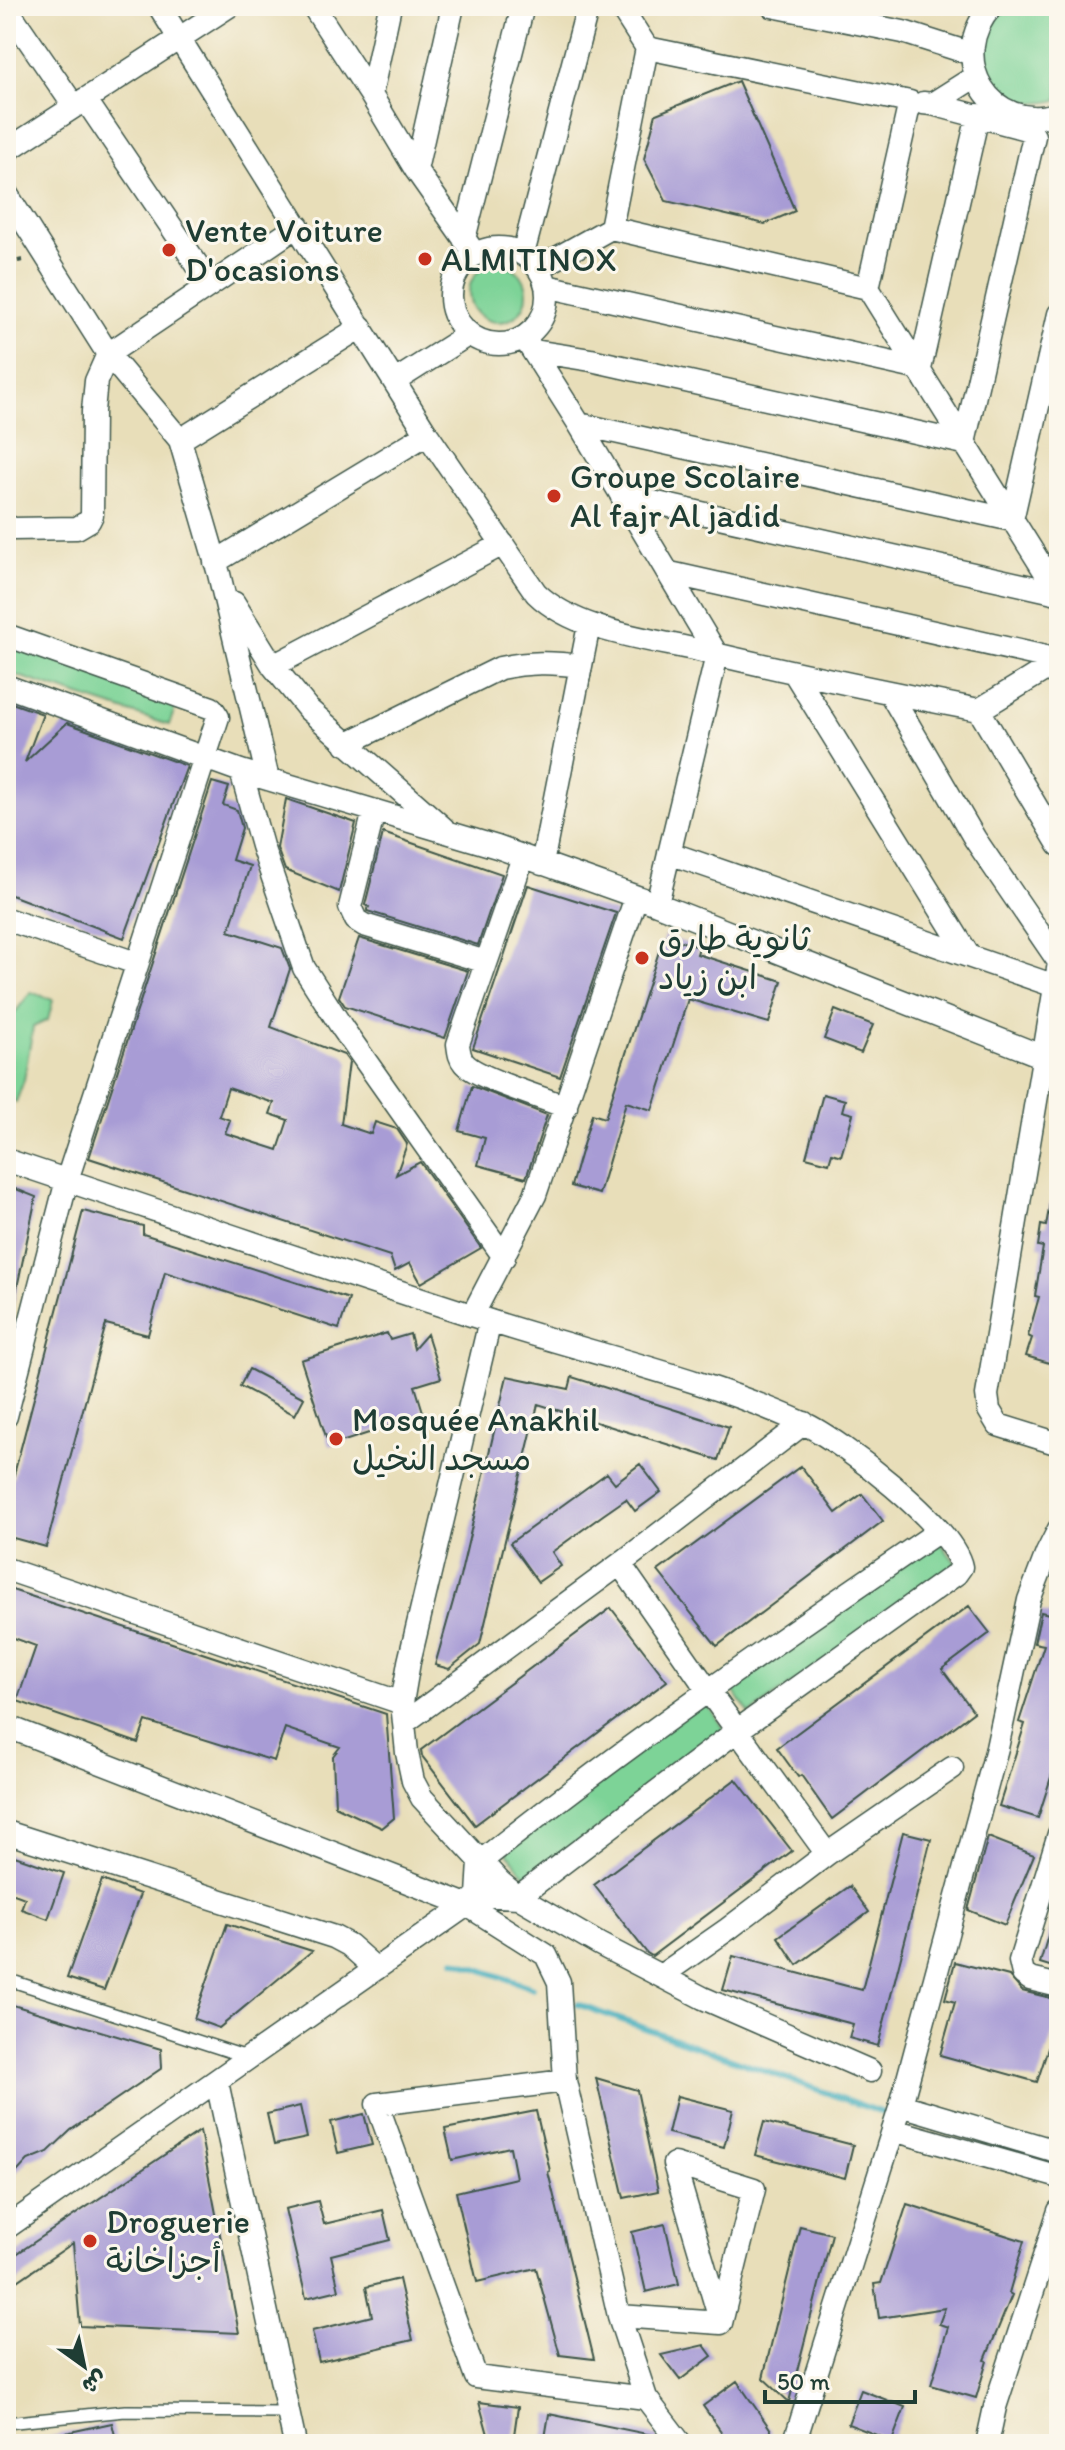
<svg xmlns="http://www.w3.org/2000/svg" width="1065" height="2450" font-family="Itim,'Playpen Sans Arabic',sans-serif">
<rect width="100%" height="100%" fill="#fbf7ec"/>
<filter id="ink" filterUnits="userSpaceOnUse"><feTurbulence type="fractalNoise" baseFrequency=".0125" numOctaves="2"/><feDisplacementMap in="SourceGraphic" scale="16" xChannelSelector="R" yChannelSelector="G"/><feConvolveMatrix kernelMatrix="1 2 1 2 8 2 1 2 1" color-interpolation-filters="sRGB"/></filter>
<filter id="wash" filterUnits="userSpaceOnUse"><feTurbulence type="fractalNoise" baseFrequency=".006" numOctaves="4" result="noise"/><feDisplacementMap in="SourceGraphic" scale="32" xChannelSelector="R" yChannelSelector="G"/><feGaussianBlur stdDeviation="1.8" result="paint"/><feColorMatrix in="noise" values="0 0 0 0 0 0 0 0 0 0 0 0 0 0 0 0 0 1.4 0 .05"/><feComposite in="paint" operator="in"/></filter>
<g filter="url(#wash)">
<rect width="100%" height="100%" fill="#e8deb9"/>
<path fill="#7dd397" stroke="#4e8866" stroke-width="2" d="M1007,6H1059L1058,100C1013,112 972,86 987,37C991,23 995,15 1007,6Z
M469 293a29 29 0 1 1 58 0a29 29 0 1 1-58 0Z
M6,643L177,703L169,725L6,672Z
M31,992L53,1000L48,1020L33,1027L24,1080L16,1102L6,1097V1024Z
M937,1538L957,1565L750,1714L723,1677Z
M699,1694L728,1734L529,1880L506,1851Z"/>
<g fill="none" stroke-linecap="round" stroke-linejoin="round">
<path stroke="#3cabba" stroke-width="6" d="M454,1960L533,1988
M577,2004L886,2114"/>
</g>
<g id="blocks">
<path fill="#a89cd5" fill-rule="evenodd" d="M738,81L795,211L765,224L666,201L644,159L656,114Z
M6,701L43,714L25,762L67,723L187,766L124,938L6,893Z
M212,782L229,787L223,805L237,810L242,828L232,860L250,866L229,931L282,948L290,969L271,1027L344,1055L349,1062L341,1124L371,1134L375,1122L397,1129L407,1144L396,1175L420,1162L481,1248L421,1283L410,1263L395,1271L390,1256L89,1158ZM228,1088L274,1103L270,1114L288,1120L278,1150L225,1133L230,1120L219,1116Z
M286,799L356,823L339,892L285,870L277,848Z
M383,833L502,874L478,945L367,911L369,907L365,905Z
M528,885L616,913L560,1077L473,1048Z
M664,936L699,947L697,954L782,981L769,1023L688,999L652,1110L626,1102L599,1194L571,1186L592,1114L605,1118Z
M359,938L468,971L445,1038L345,1006L339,997Z
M835,1010L873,1025L861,1053L824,1039Z
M472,1086L547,1115L526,1178L478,1165L485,1138L459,1131Z
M823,1094L845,1100L842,1111L853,1114L841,1156L832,1153L829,1163L806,1157Z
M6,1185L36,1197L13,1307L6,1306Z
M1050,1203L1059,1204V1366L1026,1356L1032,1338L1028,1336L1039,1297L1035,1296L1043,1247L1038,1246L1041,1225L1046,1226Z
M83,1211L143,1226V1234L349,1299L339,1329L165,1272L148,1335L106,1324L46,1547L6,1536V1505Z
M387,1333L390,1340L410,1334L414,1349L427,1334L441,1378L415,1386L424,1415L329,1446L301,1360Z
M249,1369L304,1398L295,1415L240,1386Z
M507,1376L569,1389L572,1377L729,1427L718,1460L538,1404L480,1644L449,1669L435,1665L460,1577Z
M640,1464L661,1492L635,1511L626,1499L603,1515L552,1552L561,1566L538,1582L510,1543L607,1473L615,1483Z
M801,1466L836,1513L862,1494L883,1521L717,1646L658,1571Z
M6,1588L386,1714L394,1818L382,1828L335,1806L333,1756L340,1747L285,1728L274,1761L146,1721L138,1743L17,1701L36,1646L6,1635Z
M969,1606L990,1633L942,1669L974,1712L832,1819L801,1775L798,1777L777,1748Z
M611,1608L667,1681L475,1825L422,1756L421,1750Z
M1055,1608H1059V1752L1038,1818L999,1806L1025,1724L1019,1722L1044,1645L1034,1643L1041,1612L1053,1615Z
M736,1779L792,1851L652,1956L647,1953L594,1885Z
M903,1832L931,1839L878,2046L849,2038L853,2024L723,1990L733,1956L862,1990Z
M988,1837L1034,1855L1005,1925L968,1910Z
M6,1853L64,1873L48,1919L21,1909L25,1898L6,1891Z
M102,1880L140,1894L104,1990L67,1978Z
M850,1886L869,1912L797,1965L778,1937Z
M1055,1912H1059V1969L1040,1963Z
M227,1924L312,1951L219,2028L194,2019Z
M955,1962L1009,1976L1022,1991L1059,2000L1054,2030L1037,2082L940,2055L955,2002L945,1999Z
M6,2003L161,2049L162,2068L71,2130L48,2152L28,2160L6,2184V2146L11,2144L6,2094V2051L10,2036L6,2035Z
M596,2078L637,2090L658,2191L624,2198Z
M677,2096L733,2110L724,2147L668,2133Z
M300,2106L307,2138L274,2145L267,2114Z
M536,2111L550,2171L548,2172L594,2359L560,2355L536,2268L477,2282L456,2192L516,2178L510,2147L452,2160L445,2129Z
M364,2114L372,2145L338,2153L331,2122Z
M764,2122L853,2145L845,2178L755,2155Z
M200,2131L239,2333L80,2326L73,2243L6,2289V2261Z
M318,2201L324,2224L383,2210L390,2240L331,2255L339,2290L306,2298L285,2209Z
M907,2204L1024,2241L1009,2293L1012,2295L985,2360L987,2361L976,2398L931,2385L948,2327L939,2324L945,2308L879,2318L874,2284L881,2283Z
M665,2224L679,2284L646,2292L632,2232Z
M800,2226L832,2234L789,2402L763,2378Z
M399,2279L413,2340L319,2362L312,2331L372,2316L366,2287Z
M704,2345L712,2356L680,2380L661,2355Z
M737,2381L771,2430L770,2444H730L703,2406Z
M861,2390L905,2407L892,2441L848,2424Z
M479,2402L518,2407L513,2442L489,2438Z
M549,2414L657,2436L660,2444H544Z
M112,2423L117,2444H48L47,2437Z"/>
</g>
</g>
<g filter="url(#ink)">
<use href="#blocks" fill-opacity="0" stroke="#3d5548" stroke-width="2"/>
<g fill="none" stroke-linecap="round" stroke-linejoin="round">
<defs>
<path id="service" d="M6,1979L250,2058
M6,2423L125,2411L286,2412"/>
<path id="minor" d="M159,6L427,434L536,593C576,632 650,639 702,651C794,673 886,692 979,710L1059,661
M313,6L371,95L416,170L475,254
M620,6L647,48L611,228L868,288L1059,594
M772,6L903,32L972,54
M992,6C944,58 991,136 1059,113
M6,7L74,106
M647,48L910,102L868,288
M371,95L390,6
M85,99L210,284
M923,103L932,104L976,76
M6,151L229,6
M416,170L453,6
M6,193L108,354L180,440L219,574L268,779
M464,239L523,6
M451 296a48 48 0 1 1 96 0a48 48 0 1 1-96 0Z
M523,254L588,6
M539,268L611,228
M546,286L920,369L978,115
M524,337L579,424L717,655L657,904
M534,351L591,360L964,443L1034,136L1030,130L932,104
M395,381L469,334
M579,424L1012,520L1059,314
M180,440L361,327
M621,495L1058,593
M6,525L13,529L77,528L89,521L92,515L93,411L96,381L108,354L298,226
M215,562L427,434
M670,573L1059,660
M234,603L273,666L308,709L443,828
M6,635L212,708L218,717L67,1180L6,1416
M273,666L503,544
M795,674L969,956
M6,686L241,771L497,847L657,904L1059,1063
M890,693L975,839L1059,962
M979,710L1059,845
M346,744L500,668C529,662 552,662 581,666
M241,771L262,846L304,968L343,1029L504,1257
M374,811L350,907L356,920L364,925L486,962
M669,853L1055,986
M523,857L458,1044C459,1051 459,1057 464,1063C476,1078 544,1098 566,1107
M542,864L589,625
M6,919L136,963
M1059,963L987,1395L989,1410L998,1425L1059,1444
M6,1160C168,1214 330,1270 493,1322C596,1355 704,1378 803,1423C840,1440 954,1527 961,1567L956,1574L738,1730L518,1897L478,1895
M473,1314L535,1195L636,897
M490,1321L409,1662L402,1703L407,1753L413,1781L422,1798L500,1882L518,1897L599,1944L703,1998L870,2071
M620,1564L707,1689L827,1854
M6,1569L402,1703
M404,1723L620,1564L804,1423
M6,1726L467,1905L546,1955L559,1982L565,2081L619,2316L646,2398L681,2444
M6,1832L334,1937L349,1945L376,1969
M1059,1834L1020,1961L1023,1974L1030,1979L1059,1986
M662,1975L728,1929L827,1854L952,1768
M565,2081L377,2104L476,2377L646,2398
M217,2082L295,2444
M901,2105L1059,2152
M893,2130L1059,2177
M6,2228L467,1905L478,1895L480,1862C628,1744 783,1637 939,1531
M619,2316L721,2323L754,2189L674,2164L721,2323
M794,2444L901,2105L997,1748L1029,1600L1047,1553L1059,1529
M987,2444L995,2407L1059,2211"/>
</defs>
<use href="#service" stroke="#3d5548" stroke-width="14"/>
<use href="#minor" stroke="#3d5548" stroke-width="25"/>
<path stroke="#3d5548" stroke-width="4" stroke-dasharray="6 6" stroke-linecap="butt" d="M6,263L23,260"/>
<use href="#service" stroke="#fff" stroke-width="11"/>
<use href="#minor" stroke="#fff" stroke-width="22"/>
</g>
</g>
<g fill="#c8321e" stroke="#fbf7ec" stroke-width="3">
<circle cx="169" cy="250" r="8"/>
<circle cx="425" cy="259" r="8"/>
<circle cx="554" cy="496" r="8"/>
<circle cx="642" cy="958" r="8"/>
<circle cx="336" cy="1439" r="8"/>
<circle cx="90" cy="2241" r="8"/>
</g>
<g text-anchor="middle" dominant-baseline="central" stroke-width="6" stroke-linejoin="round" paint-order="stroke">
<g font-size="34" fill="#1f3d34" stroke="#fbf7ec" text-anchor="start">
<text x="185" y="230">Vente Voiture<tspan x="185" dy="39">D'ocasions</tspan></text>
<text x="441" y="259">ALMITINOX</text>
<text x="570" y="476">Groupe Scolaire<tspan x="570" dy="39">Al fajr Al jadid</tspan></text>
<text x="658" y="938">ثانوية طارق<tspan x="658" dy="39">ابن زياد</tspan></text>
<text x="352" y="1419">Mosquée Anakhil<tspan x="352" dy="39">مسجد النخيل</tspan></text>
<text x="106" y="2221">Droguerie<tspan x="106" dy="39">أجزاخانة</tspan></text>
</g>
</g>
<rect width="1065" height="2450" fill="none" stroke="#fbf7ec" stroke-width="32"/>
<g transform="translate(84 2366) rotate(147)" stroke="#fbf7ec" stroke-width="6" paint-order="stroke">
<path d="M0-6L14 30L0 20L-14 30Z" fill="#1f3d34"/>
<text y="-12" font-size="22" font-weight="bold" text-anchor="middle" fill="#1f3d34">ش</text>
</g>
<path d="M765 2390v12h150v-12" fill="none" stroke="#1f3d34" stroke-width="4"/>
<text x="777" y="2390" font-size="24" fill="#1f3d34" stroke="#fbf7ec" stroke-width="6" paint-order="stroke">50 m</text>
</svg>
